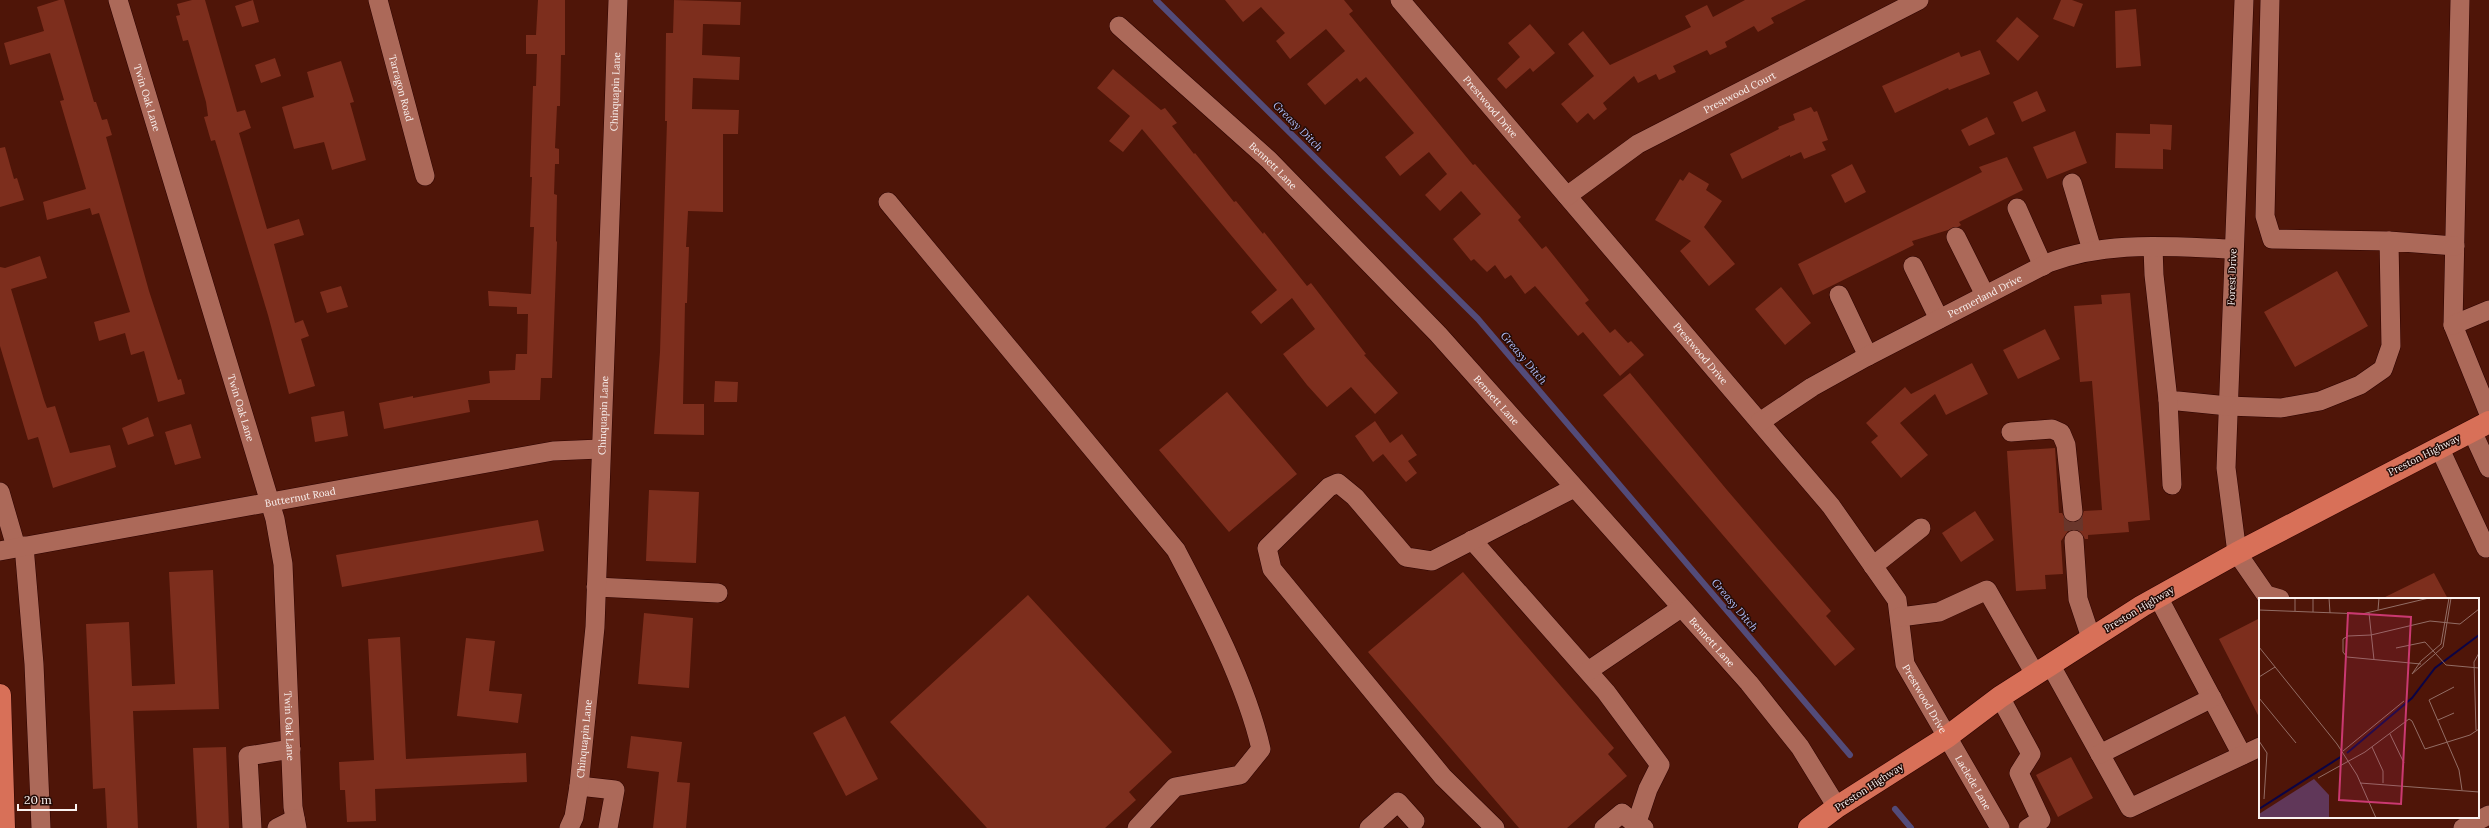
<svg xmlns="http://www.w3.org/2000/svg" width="2489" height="828" font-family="Lora,serif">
<rect width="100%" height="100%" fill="#4f1508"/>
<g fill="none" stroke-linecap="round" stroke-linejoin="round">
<path stroke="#534b79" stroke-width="6" d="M1156,0L1478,319L1850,755
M1895,809L1911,828"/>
</g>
<path fill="#7d2e1d" d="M59,0H64L94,102H96L102,120L107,119L112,135L106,137L149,291L178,380L181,379L185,394L158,402L144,351L131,355L125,333L99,341L94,322L130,312L99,213L92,215L90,208L47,220L43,202L86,189L60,101L64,100L50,53L10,65L4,43L44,31L37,7Z
M192,0H205L237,112L245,110L251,128L239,133L267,229L299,219L304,235L274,244L295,323L303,320L309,336L301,339L315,386L289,394L268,315L215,140L211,141L204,117L208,116L206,102L188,40L183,41L176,16L180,15L177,4Z
M253,0L259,22L242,27L235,6Z
M538,0H565V55H561L560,106H557L555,148L559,149V164H555L554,194L557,195L556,241L557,242L552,378H541L540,400H468L470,412L384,429L379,403L413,396V398L490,383L489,371L515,370L516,354H527L528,314H517V307L489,306L488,291L531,294L534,227H530L532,177H530L533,86H536L537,54H526V35H536Z
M674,0L741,2L740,25L703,24L702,55L740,57L739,80L693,78L692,109L739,110L738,134H723V212L688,211L686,247H689L687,303H685L683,404H704V435L654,434L660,352L667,121H665L666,33H673Z
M1225,0H1344L1353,11L1349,14L1473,165L1475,164L1521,217L1518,220L1542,249L1546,246L1589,300L1585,303L1610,333L1615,329L1628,343L1631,341L1644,355L1620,376L1583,332L1578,336L1535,286L1525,294L1511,275L1505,279L1495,265L1487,272L1474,259L1471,261L1453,239L1481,214L1461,191L1440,211L1425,195L1447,174L1429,152L1400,176L1385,157L1414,133L1366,77L1360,82L1357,78L1325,105L1307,84L1345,51L1326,29L1290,59L1276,41L1285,33L1261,7L1243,22Z
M1745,0H1806L1771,18L1774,23L1758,32L1754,26L1725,42L1727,47L1710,55L1707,50L1673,66L1676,72L1659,80L1656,74L1638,83L1634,76L1603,103L1607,109L1594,120L1588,113L1577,123L1561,104L1594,76L1568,44L1583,31L1610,65L1691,27L1685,16L1707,5L1713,17Z
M2061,0H2072L2083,4L2074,27L2053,19Z
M2136,9L2141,66L2116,68L2115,11Z
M2017,17L2039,36L2018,61L1996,41Z
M1530,24L1555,53L1533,72L1530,68L1506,89L1497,79L1520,57L1508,43Z
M1980,50L1990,74L1949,90L1948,88L1895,113L1882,86L1959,52L1961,57Z
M275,58L281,76L261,83L255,65Z
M341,61L354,102L350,103L366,160L332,170L324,142L294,149L282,107L314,97L307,72Z
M1113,69L1161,110L1165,108L1177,123L1172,126L1194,154L1195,153L1234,202L1236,201L1263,234L1264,232L1307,286L1311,283L1366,354L1364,355L1398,393L1375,414L1351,387L1327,407L1307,385L1283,354L1315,329L1292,298L1261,324L1251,312L1277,290L1142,129L1123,152L1109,141L1130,116L1097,88Z
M2037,91L2046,111L2022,122L2013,102Z
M1811,107L1814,112L1817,111L1828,140L1822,142L1826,150L1804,159L1801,152L1790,157V155L1742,179L1730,154L1779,129L1778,127L1795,120L1793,114Z
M1987,117L1995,134L1969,146L1961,130Z
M2150,124L2172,125L2171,150L2163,149V169L2115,168L2116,133L2150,134Z
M2075,131L2087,163L2047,179L2033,147Z
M5,147L14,179L17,178L24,200L0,207V148Z
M2007,157L2023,190L1959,222L1961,225L1958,227L1912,241L1914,245L1813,295L1798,264L1982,172L1979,167Z
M1852,164L1866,192L1845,203L1831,175Z
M1689,172L1709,184L1706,190L1722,201L1704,227L1735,264L1709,286L1680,251L1691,241L1655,220L1680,179L1683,181Z
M40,256L47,278L11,289L44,400L47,408L55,406L70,453L110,445L116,467L53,488L38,437L28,440L0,346V267L5,268Z
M2337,271L2368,326L2295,367L2264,312Z
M341,286L348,307L327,313L320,292Z
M1781,287L1811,323L1785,345L1755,309Z
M2130,293L2150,520L2128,522L2129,532L2088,535V539H2085L2078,530L2068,531L2061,541L2063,574L2045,575L2046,589L2016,591L2007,451L2055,448L2059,513H2062L2068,522L2074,523L2080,521L2084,511L2102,510L2092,381L2080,382L2074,306L2102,304L2101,295Z
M2045,329L2060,359L2018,379L2003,350Z
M1972,363L1988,394L1946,415L1935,394L1900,423L1928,455L1901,478L1871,442L1878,436L1866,423L1905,387L1911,394Z
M1630,373L1727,490L1831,611L1826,616L1855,649L1835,666L1603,395Z
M715,381L738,382L737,402H714Z
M1227,392L1297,474L1229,532L1159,450Z
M344,411L348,436L315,442L311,417Z
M148,417L154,436L128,445L122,428Z
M1375,421L1390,443L1402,434L1417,455L1408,461L1417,473L1406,482L1383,454L1373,462L1355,436Z
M191,424L201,458L175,465L165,432Z
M649,490L699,492L696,563L646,561Z
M1975,511L1994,540L1961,562L1942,533Z
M538,520L544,551L342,587L336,555Z
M213,570L219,709L133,711L138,828H107L105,788L93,789L86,624L129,622L132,686L175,684L169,572Z
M1463,572L1614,748L1608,754L1627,776L1567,828H1519L1368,652Z
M2434,573L2448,599H2381Z
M1028,595L1172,752L1129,792L1136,800L1105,828H987L890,722Z
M644,613L693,618L689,688L638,684Z
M2260,618V719L2219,639Z
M400,637L406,759L526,753L527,782L375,789L376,821L347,822L345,790H340L339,762L374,760L368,639Z
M466,638L495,641L489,691L522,694L518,723L457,716Z
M845,716L878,779L846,796L813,733Z
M631,736L682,742L677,782L690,783L686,828H653L659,772L627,768Z
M226,747L229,828H197L193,748Z
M2071,757L2093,798L2058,817L2036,775Z"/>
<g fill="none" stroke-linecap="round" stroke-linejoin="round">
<path stroke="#69362b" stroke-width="19" stroke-dasharray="19 10" stroke-linecap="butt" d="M2073,512L2074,540"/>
<defs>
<g id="minor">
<path id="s1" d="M118,0L275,519L283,564L293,807L297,828"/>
<path id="s2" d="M378,0L425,176"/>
<path id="s3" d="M1400,0L1831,506L1897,600L1905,664L2000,828"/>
<path d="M2244,0L2226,468L2237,553L2266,595L2280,599"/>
<path d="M2270,0L2265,216L2272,239L2389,241"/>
<path d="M2460,0L2453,325L2489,414"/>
<path id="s4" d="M1119,26L1269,160L1438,334L1749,683L1800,747L1837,807"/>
<path d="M2072,183L2092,250"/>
<path id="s5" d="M1567,196L1638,144L1919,0"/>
<path d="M888,202L1176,550C1207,609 1246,683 1261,749L1240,775L1175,787L1137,828"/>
<path d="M2017,208L2043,266"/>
<path d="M1956,237L1985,295"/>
<path d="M2153,247L2154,275L2168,400L2228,406L2281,408L2320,401L2360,385L2383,369L2391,346L2389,241L2455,246"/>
<path d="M1913,266L1939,319"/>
<path d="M1839,295L1868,356"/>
<path d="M2453,325L2489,310"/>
<path d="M2168,400L2172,485"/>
<path id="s6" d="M1760,422L1812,387L1866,357L2048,263C2107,240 2171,247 2233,249"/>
<path d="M2472,431L2489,468"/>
<path d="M2011,432L2052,429L2061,433L2066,445L2073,512"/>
<path d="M2439,447L2486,548"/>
<path d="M0,492L16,547"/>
<path d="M1472,540L1606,692L1660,765L1648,789L1635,828"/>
<path d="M2074,540L2078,599L2091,638"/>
<path d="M24,546L34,664L41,828"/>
<path id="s7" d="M0,551L553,451L600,449"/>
<path d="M1873,566L1921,528"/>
<path d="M596,587L718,593"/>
<path d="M2158,597L2242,755"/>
<path d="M1900,617L1939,612L1987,590L2035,674"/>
<path d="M2050,664L2130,808L2260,747"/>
<path d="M1588,671L1681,608"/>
<path d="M2000,697L2031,754L2019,773L2041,820L2028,828"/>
<path d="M2100,754L2212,698"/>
<path d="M579,786L615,790L608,828"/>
<path d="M252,828L248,756L291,749"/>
<path d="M277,828L295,819"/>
<path id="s8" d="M569,828L574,817L579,786L595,627L618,0"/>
<path d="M1369,828L1398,802L1415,821"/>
<path d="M1495,828L1443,777L1272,569L1267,548L1329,487L1338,483L1355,497L1406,557L1432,561L1574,488"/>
<path d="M1604,828L1622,813L1635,824L1644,828"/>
<path d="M2463,828L2489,815"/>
</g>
<path id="major" d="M0,695L4,828
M1809,828L1837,807L1947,737L2000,697L2142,606L2237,553L2489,422"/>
</defs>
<use href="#minor" stroke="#2d0300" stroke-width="20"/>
<use href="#major" stroke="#2d0300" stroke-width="23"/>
<use href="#minor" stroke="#ac6959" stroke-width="19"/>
<use href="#major" stroke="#d87058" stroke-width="22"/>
</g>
<g text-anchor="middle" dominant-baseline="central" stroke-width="3" stroke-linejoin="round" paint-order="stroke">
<g font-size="10" fill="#faf2f0" stroke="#250b06">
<text stroke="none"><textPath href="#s2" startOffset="91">Tarragon Road</textPath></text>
<text stroke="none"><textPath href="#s8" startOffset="739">Chinquapin Lane</textPath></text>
<text stroke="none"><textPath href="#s5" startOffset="202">Prestwood Court</textPath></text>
<text stroke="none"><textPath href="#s1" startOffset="102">Twin Oak Lane</textPath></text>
<text stroke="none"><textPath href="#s3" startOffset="140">Prestwood Drive</textPath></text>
<text stroke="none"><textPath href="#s4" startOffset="208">Bennett Lane</textPath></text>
<text transform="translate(2232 277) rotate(-88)">Forest Drive</text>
<text stroke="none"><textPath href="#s6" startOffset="258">Permerland Drive</textPath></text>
<text stroke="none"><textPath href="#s3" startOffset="464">Prestwood Drive</textPath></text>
<text stroke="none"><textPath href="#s4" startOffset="532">Bennett Lane</textPath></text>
<text stroke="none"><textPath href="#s1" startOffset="426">Twin Oak Lane</textPath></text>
<text stroke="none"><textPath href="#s8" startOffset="415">Chinquapin Lane</textPath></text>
<text transform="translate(2424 455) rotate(-27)">Preston Highway</text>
<text stroke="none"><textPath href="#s7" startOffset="305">Butternut Road</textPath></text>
<text transform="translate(2139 609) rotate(-31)">Preston Highway</text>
<text stroke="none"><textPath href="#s4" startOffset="856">Bennett Lane</textPath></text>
<text stroke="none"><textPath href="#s3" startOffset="884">Prestwood Drive</textPath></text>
<text stroke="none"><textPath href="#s1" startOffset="750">Twin Oak Lane</textPath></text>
<text stroke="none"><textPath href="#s8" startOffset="91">Chinquapin Lane</textPath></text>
<text stroke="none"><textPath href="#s3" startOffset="981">Laclede Lane</textPath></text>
<text transform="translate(1869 787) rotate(-33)">Preston Highway</text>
</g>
<g font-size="11" font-style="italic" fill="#b0befa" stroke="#250b06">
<text transform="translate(1298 126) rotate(45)">Greasy Ditch</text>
<text transform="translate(1524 358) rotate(50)">Greasy Ditch</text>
<text transform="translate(1735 605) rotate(50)">Greasy Ditch</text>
</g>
</g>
<g transform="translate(2259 598)">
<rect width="220" height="220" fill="#4f1508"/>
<path d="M55,181L70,197V220H0V216Z" fill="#603759"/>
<path fill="none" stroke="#0b0446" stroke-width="2" d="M88,155L153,100L176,70L220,37M0,211L83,158"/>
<path fill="none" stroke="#936d65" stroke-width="1" d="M36,0V13M70,0L71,15M190,0L182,46L162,63L153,76L184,49L192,0M0,12L103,16L170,0M119,12L120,0M54,14V0M110,15L115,62M0,49L78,146L98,177L117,220M137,50L166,44L187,67L220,70M162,66L88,59L84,54V41L89,38L112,37L171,23L201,26L220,11M0,79L16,69M195,89L170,102L200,172L203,192M0,100L37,145M179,122L195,115M217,132L215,64L220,55M131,136L145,165M0,143L8,155L5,201M113,149L124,173V185M84,153L145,103M59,180L106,154L150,121L153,123L166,151L211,137L220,131M101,185L220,194"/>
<path fill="#ca3971" fill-opacity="0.15" stroke="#ca3971" stroke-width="2" d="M89,15L152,19L142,206L80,202Z"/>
<rect width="220" height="220" fill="none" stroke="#faf2f0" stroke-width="2"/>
</g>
<path d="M18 804v6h58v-6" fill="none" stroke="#faf2f0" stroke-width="2"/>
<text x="24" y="804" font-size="12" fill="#faf2f0" stroke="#250b06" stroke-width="3" paint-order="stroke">20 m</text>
</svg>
